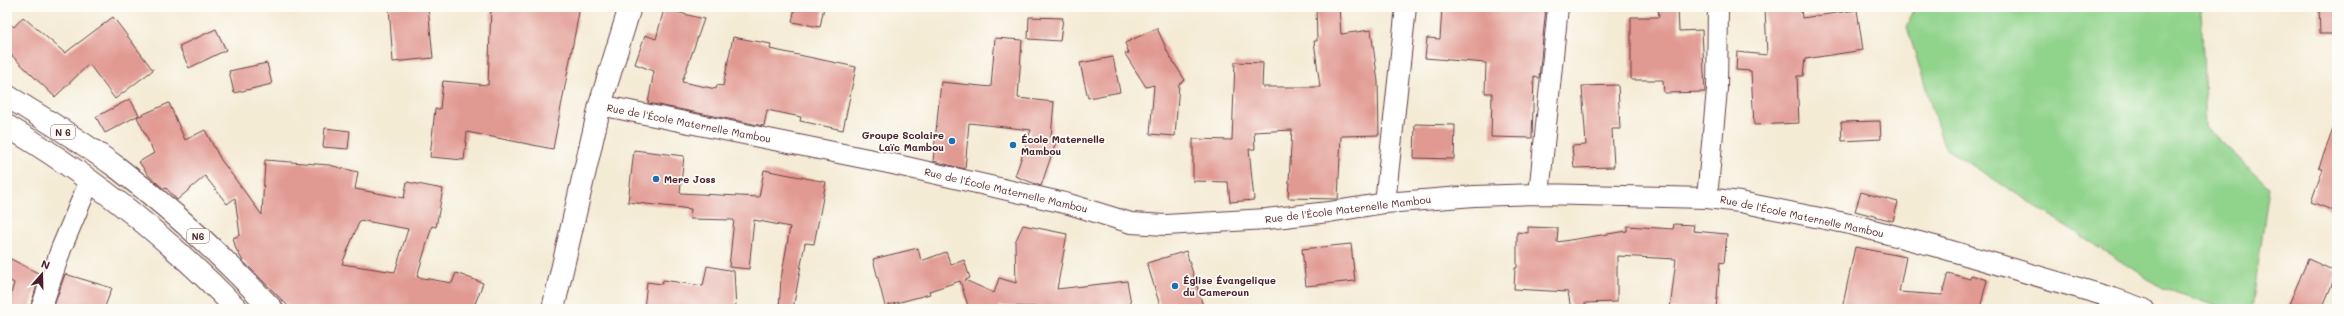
<svg xmlns="http://www.w3.org/2000/svg" width="2344" height="316" font-family="Mali,sans-serif">
<rect width="100%" height="100%" fill="#fdfcf7"/>
<filter id="ink" filterUnits="userSpaceOnUse"><feTurbulence type="fractalNoise" baseFrequency=".025" numOctaves="2"/><feDisplacementMap in="SourceGraphic" scale="8" xChannelSelector="R" yChannelSelector="G"/><feConvolveMatrix kernelMatrix="1 2 1 2 8 2 1 2 1" color-interpolation-filters="sRGB"/></filter>
<filter id="wash" filterUnits="userSpaceOnUse"><feTurbulence type="fractalNoise" baseFrequency=".012" numOctaves="4" result="noise"/><feDisplacementMap in="SourceGraphic" scale="16" xChannelSelector="R" yChannelSelector="G"/><feGaussianBlur stdDeviation="0.9" result="paint"/><feColorMatrix in="noise" values="0 0 0 0 0 0 0 0 0 0 0 0 0 0 0 0 0 1.4 0 .05"/><feComposite in="paint" operator="in"/></filter>
<g filter="url(#wash)">
<rect width="100%" height="100%" fill="#f4ebd5"/>
<path fill="#90d38b" stroke="#6d795b" d="M1915,7H2201L2206,127L2269,187L2252,309H2226L2162,288L1944,147L1907,27Z"/>
<g id="blocks">
<path fill="#e19a92" fill-rule="evenodd" d="M389,7H428L433,58L393,62Z
M491,7H580L553,149L467,132L464,160L430,157L435,109H440L443,81L488,85Z
M795,7H824L820,27L792,22Z
M1316,7H1339L1341,34L1371,30L1378,82L1379,135L1341,136L1338,199L1288,198L1292,130L1254,132L1255,149H1249L1254,200L1230,202L1228,182L1193,181V139L1232,140L1235,62L1263,63L1262,87H1320L1314,41H1317Z
M1442,7H1546L1539,78L1534,77L1532,138L1491,137L1492,93H1485L1486,63L1425,58L1427,38L1440,39Z
M1658,7H1678L1679,31L1702,30L1705,92L1664,93L1663,80H1631V17H1659Z
M1765,7H1801L1802,18L1857,10L1863,50L1805,59L1803,76H1797L1799,123L1754,125L1751,71L1736,70L1737,52L1767,55Z
M2319,7H2337V34H2320Z
M664,9L704,19L682,82L716,89L717,85L723,86L733,37L771,44L770,49L856,67L843,130L800,121L801,117L767,110L764,126L648,103L654,71L635,64L645,35L656,39Z
M23,17L65,53L113,17L153,70L115,99L89,64L55,97L7,51V21L14,27Z
M1029,17L1063,18L1060,41L1028,39Z
M1157,28L1169,55L1185,80L1179,84L1175,136L1150,134L1154,85L1146,87L1125,54L1129,53L1125,43Z
M216,29L226,50L189,68L179,46Z
M995,38L1022,40L1018,98L1054,102L1051,137L1057,139L1041,186L1015,176L1031,130L969,123L965,169L933,161L941,82L991,87Z
M1113,57L1120,92L1088,98L1080,63Z
M267,63L272,84L234,93L229,71Z
M1618,85L1620,129H1612L1614,167L1574,168L1572,146L1586,145L1582,86Z
M130,99L139,115L105,133L96,117Z
M169,103L185,140L205,130L221,160L262,215L265,160L329,165L358,172L355,189L404,198L407,182L443,189L436,227L432,226L417,277L452,283L456,273L483,283L473,309H291L243,261L236,249L233,238L240,235L235,198L227,204L205,176L177,200L166,188L164,189L149,176L139,162L154,153L137,117ZM360,220L408,229L395,272L342,264Z
M1880,121L1881,139L1842,141L1841,122Z
M1415,124L1455,125L1454,159L1414,158Z
M2335,124H2337V212L2311,202L2323,169L2319,167Z
M325,128L350,131L348,149L323,147Z
M634,150L684,156L680,193L759,197L764,170L826,182L814,244L805,243L793,309H779L781,279L790,227L754,220L749,269L729,267L734,220L690,219L691,209L628,202Z
M1861,192L1898,202L1893,221L1855,211Z
M1674,224L1694,225L1693,231L1727,234L1724,263L1720,262L1716,309H1670L1676,259L1617,256V302L1585,303L1586,309H1571L1568,292L1514,289L1515,268H1517V232L1528,233V227L1558,228L1557,242L1627,231V226L1673,229Z
M1023,225L1067,234L1057,289L1127,281L1132,309L1000,306L999,309H969L960,281L929,291L930,294L885,306L873,259L918,248L921,261L946,252L951,265L964,260L970,278L965,280L994,293L999,278L1016,283L1015,242Z
M1351,244L1355,281L1306,286L1302,249Z
M1855,247L1906,257L1899,292L1942,295L1948,273L1970,279L1971,275L1987,280L1980,309H1842Z
M1186,251L1204,309H1161L1147,263Z
M7,257L40,274L30,309H7L14,283L7,279Z
M2308,259L2337,272L2322,309H2287Z
M707,266L734,271L736,309H644L647,282L662,284L663,280L703,286Z
M65,274L112,288L104,309H53Z"/>
</g>
</g>
<g filter="url(#ink)">
<use href="#blocks" fill-opacity="0" stroke="#643e44" stroke-width="1"/>
<g fill="none" stroke-linecap="round" stroke-linejoin="round">
<defs>
<path id="street" d="M600,105L893,164L1069,204L1131,223L1166,225L1266,219L1329,212L1385,203L1474,196L1539,194L1707,198L1740,202L1850,224L1938,247L2113,298L2144,309
M1539,194L1558,7
M1707,198L1717,89L1718,7
M1385,203L1406,7
M41,309L61,249L90,180"/>
<path id="secondary" d="M553,309L600,105L630,7"/>
<path id="highway" d="M7,96C45,119 84,143 119,169C174,211 225,259 272,309
M7,126C93,177 167,237 237,309"/>
</defs>
<use href="#street" stroke="#643e44" stroke-width="22"/>
<use href="#secondary" stroke="#643e44" stroke-width="24"/>
<use href="#highway" stroke="#643e44" stroke-width="24"/>
<use href="#street" stroke="#fff" stroke-width="20"/>
<use href="#secondary" stroke="#fff" stroke-width="22"/>
<use href="#highway" stroke="#fff" stroke-width="22"/>
</g>
</g>
<g fill="#1f6fb2" stroke="#fdfcf7" stroke-width="1.5">
<circle cx="952" cy="141" r="4"/>
<circle cx="1013" cy="145" r="4"/>
<circle cx="656" cy="179" r="4"/>
<circle cx="1175" cy="286" r="4"/>
</g>
<g text-anchor="middle" dominant-baseline="central" stroke-width="3.5" stroke-linejoin="round" paint-order="stroke">
<g fill="#fdfcf7" stroke="#806168" stroke-width="1">
<rect x="51" y="125" width="24" height="14" rx="3"/>
<rect x="187" y="229" width="22" height="14" rx="3"/>
</g>
<g font-size="9" font-weight="bold" fill="#4a1f2b">
<text x="63" y="132">N 6</text>
<text x="198" y="236">N6</text>
</g>
<g font-size="10" fill="#4a1f2b" stroke="#fdfcf7">
<text transform="translate(689 123) rotate(11)">Rue de l'École Maternelle Mambou</text>
<text transform="translate(1006 190) rotate(13)">Rue de l'École Maternelle Mambou</text>
<text transform="translate(1348 209) rotate(-7)">Rue de l'École Maternelle Mambou</text>
<text transform="translate(1802 216) rotate(12)">Rue de l'École Maternelle Mambou</text>
</g>
<g font-size="10" font-weight="bold" fill="#4a1f2b" stroke="#fdfcf7" text-anchor="start">
<text x="944" y="135" text-anchor="end">Groupe Scolaire<tspan x="944" dy="12">Laïc Mambou</tspan></text>
<text x="1021" y="139">École Maternelle<tspan x="1021" dy="12">Mambou</tspan></text>
<text x="664" y="179">Mere Joss</text>
<text x="1183" y="280">Église Évangelique<tspan x="1183" dy="12">du Cameroun</tspan></text>
</g>
</g>
<rect width="2344" height="316" fill="none" stroke="#fdfcf7" stroke-width="24"/>
<g transform="translate(42 274) rotate(20)" stroke="#fdfcf7" stroke-width="3" paint-order="stroke">
<path d="M0-3L7 15L0 10L-7 15Z" fill="#4a1f2b"/>
<text y="-6" font-size="11" font-weight="bold" text-anchor="middle" fill="#4a1f2b">N</text>
</g>
</svg>
